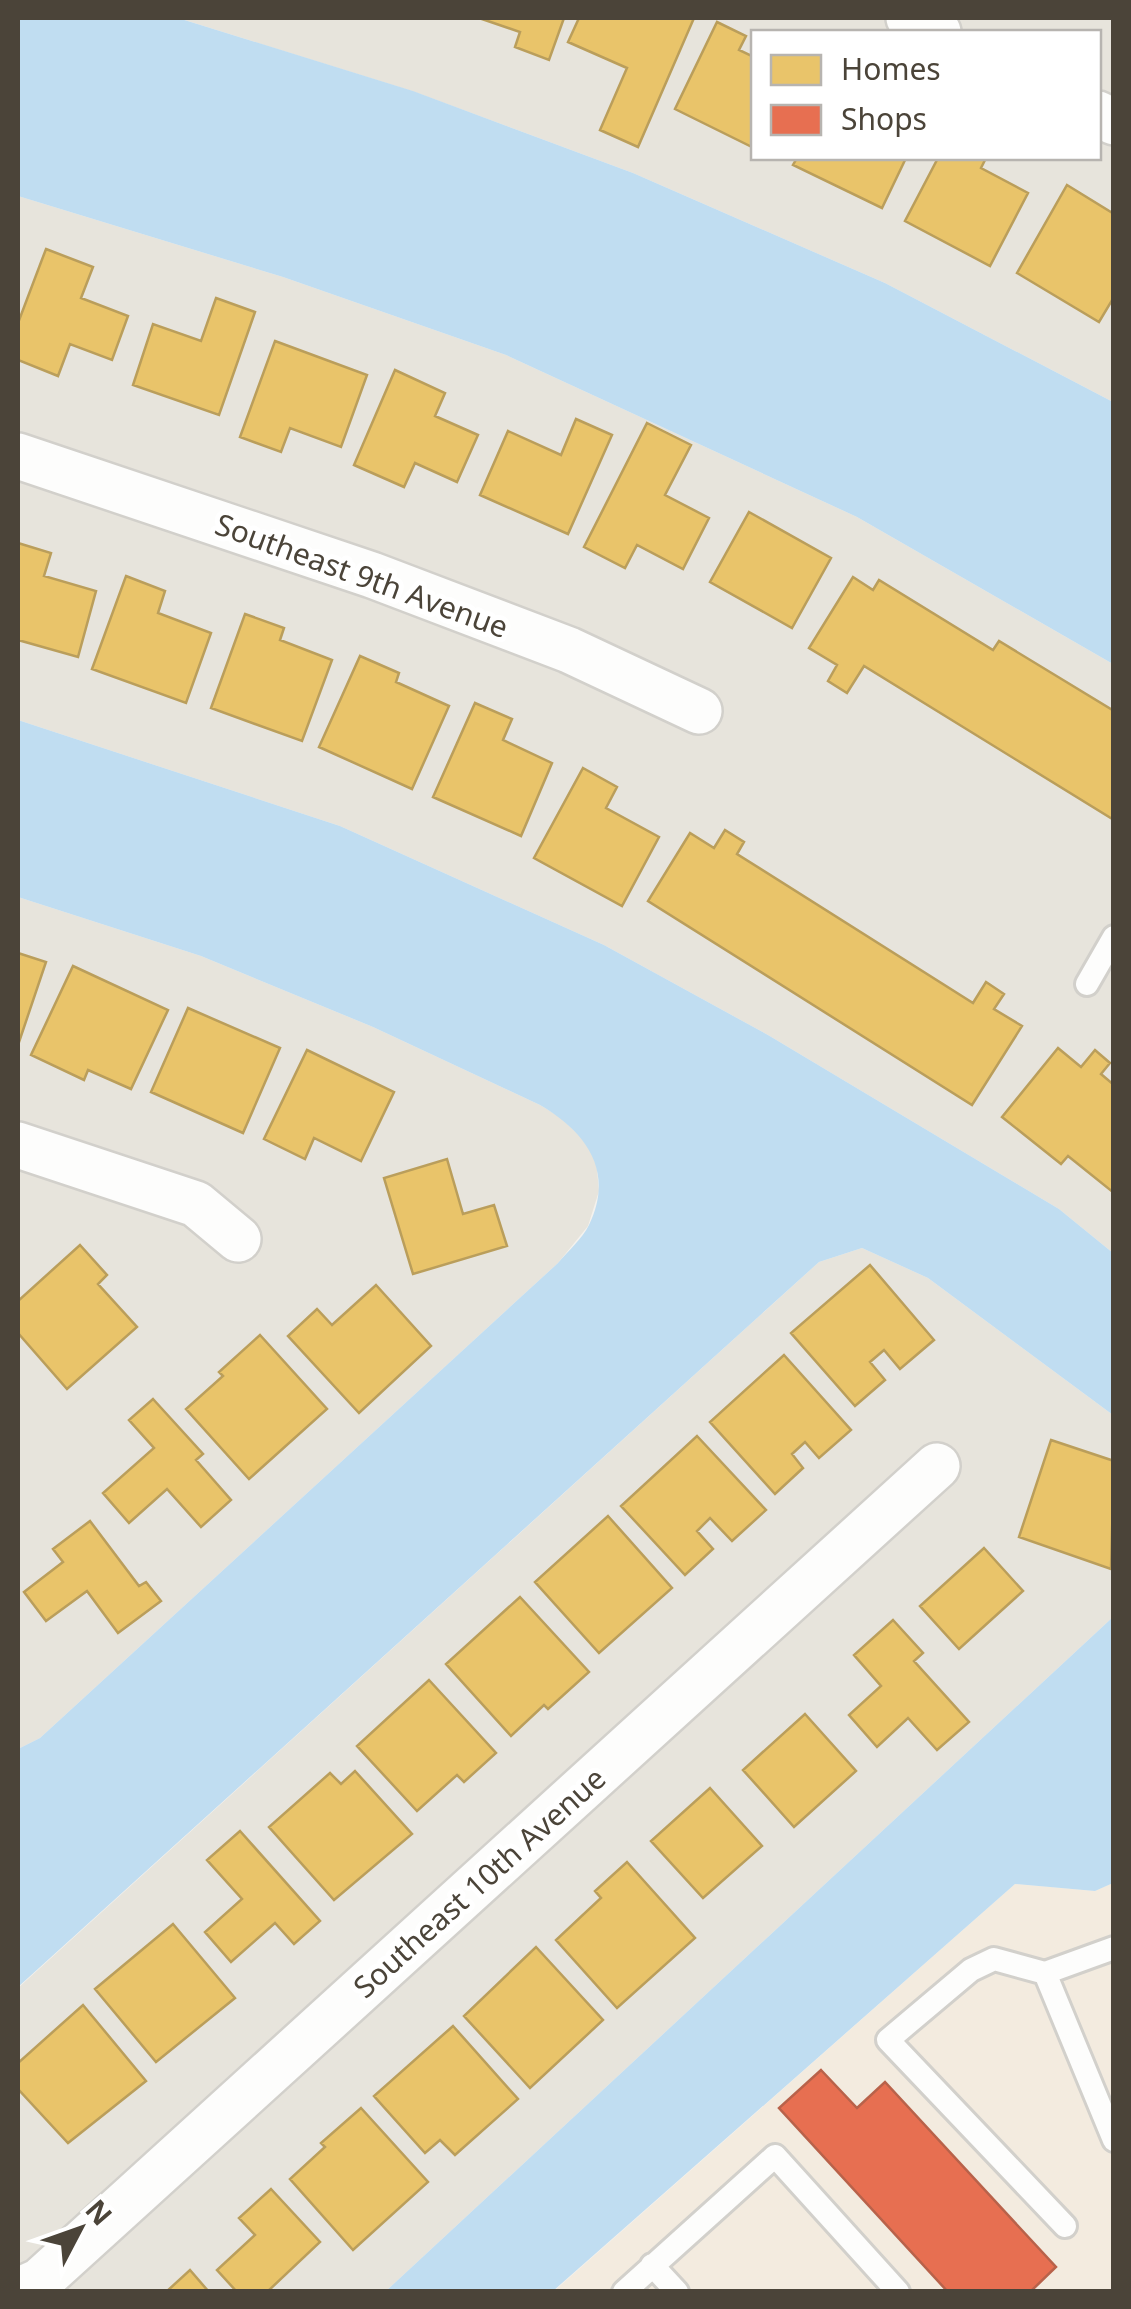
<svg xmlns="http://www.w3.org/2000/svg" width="1131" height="2309" font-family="'Noto Sans',sans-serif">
<rect width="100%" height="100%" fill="#f4f2ee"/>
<path fill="#e7e4dc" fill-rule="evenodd" d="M178,18H1113V402L885,283L633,173L412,91ZM754,32H1098V158H754Z
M18,196L283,277L506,355L857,517L1113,664V1253L1059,1209L768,1035L604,945L340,826L18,720Z
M18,897L201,956L373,1027L540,1105L560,1117L583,1139L596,1159L599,1191L588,1226L558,1263L40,1738L18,1749Z
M862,1248L928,1278L1113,1415V1617L386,2291H18V1988L819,1262Z"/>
<path fill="#f3ebdf" d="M1113,1883V2291L553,2292L1015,1884L1095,1891Z"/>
<path fill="#c0ddf1" d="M18,18H178L413,91L633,173L885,283L1113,402V664L857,517L506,355L283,277L18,196Z
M18,720L340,826L604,945L768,1035L1059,1209L1113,1253V1415L928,1278L862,1248L819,1262L18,1987V1749L40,1738L558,1263C568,1251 582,1239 589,1225C615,1171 586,1132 540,1105L373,1027L201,956L18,897Z
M1113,1617V1883L1095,1891L1015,1884L553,2291H386Z"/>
<path fill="#e9c46a" stroke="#ba9e5b" stroke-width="2.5" d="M479,18H564L549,60L515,47L520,32Z
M579,18H694L638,147L600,130L627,68L568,42Z
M717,22L746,36L739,50L754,57V148L675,109Z
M797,158H906L882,208L793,165Z
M938,158H986L981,168L1028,193L990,266L905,221Z
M1067,185L1114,214V297L1099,322L1017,273Z
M46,249L93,267L81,298L128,316L112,360L70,344L58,376L18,360V323Z
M216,298L255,312L219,415L133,385L153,324L201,341Z
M275,341L367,375L341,447L290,428L281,452L240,437Z
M395,370L445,393L435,416L478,435L457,482L415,463L404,487L354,465Z
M576,419L612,435L568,534L480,495L508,431L561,455Z
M647,423L691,445L665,495L709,518L683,569L637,545L625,568L584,547Z
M749,512L831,558L792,628L710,582Z
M18,543L51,553L44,576L96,591L78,657L18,640Z
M126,576L165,591L158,613L211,633L186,703L92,669Z
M853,577L873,590L879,580L993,650L999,641L1114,711V820L864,666L847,693L828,681L837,665L809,648Z
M245,614L284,628L280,640L332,660L302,741L211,708Z
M360,656L399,673L396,682L449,706L412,789L319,747Z
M475,703L512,719L503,740L552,763L521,836L433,797Z
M583,768L617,787L606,808L659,837L622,906L534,858Z
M725,830L744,842L737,854L973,1003L986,982L1004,994L994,1009L1022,1026L972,1105L648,901L690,833L714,848Z
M18,953L46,962L18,1045Z
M73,966L168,1010L131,1089L88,1070L84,1080L31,1055Z
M188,1008L280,1048L243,1133L151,1092Z
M1058,1048L1081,1067L1095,1050L1110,1063L1101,1074L1114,1085V1193L1068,1156L1061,1164L1002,1117Z
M307,1050L394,1092L361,1161L314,1138L305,1159L264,1139Z
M447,1159L463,1214L494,1205L507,1246L413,1274L384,1178Z
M80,1245L107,1275L98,1284L137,1327L67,1389L18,1333V1301Z
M870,1265L934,1340L900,1369L884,1350L870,1362L885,1380L855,1406L791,1333Z
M376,1285L431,1346L359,1413L288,1336L317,1309L332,1325Z
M260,1335L327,1409L249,1479L186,1409L223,1376L219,1372Z
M784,1355L851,1430L819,1458L805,1442L792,1454L803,1468L775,1494L710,1422Z
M153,1399L203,1454L196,1460L231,1500L201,1527L167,1489L129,1523L103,1493L154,1448L129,1420Z
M697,1436L766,1510L732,1541L710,1518L697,1531L713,1549L685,1575L621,1506Z
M1051,1440L1114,1461L1111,1569L1019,1537Z
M608,1516L672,1588L599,1653L535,1582Z
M90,1521L139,1586L146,1582L161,1601L118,1633L87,1591L46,1621L24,1592L63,1562L53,1549Z
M984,1548L1023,1591L959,1649L920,1606Z
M520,1597L589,1672L548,1709L544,1705L511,1736L446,1664Z
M893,1620L923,1653L914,1661L969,1722L937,1750L908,1718L877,1747L849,1715L881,1686L854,1655Z
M429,1680L496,1753L464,1782L457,1775L417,1811L357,1746Z
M805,1714L856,1771L794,1827L743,1770Z
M355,1771L412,1834L334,1900L269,1827L330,1773L341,1784Z
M710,1788L762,1846L703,1898L651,1841Z
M240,1831L320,1921L294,1944L275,1923L231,1962L205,1932L242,1899L207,1860Z
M627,1862L695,1938L617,2008L556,1940L601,1898L595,1891Z
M173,1924L235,1998L156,2062L95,1989Z
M536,1947L603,2020L530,2088L464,2016Z
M83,2005L146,2081L68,2143L18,2089V2063Z
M453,2026L518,2099L455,2155L440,2140L425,2153L374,2096Z
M361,2108L428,2182L353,2250L290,2179L325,2147L321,2143Z
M271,2189L320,2242L267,2292H237L217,2270L255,2235L239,2218Z
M190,2270L209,2292H166Z"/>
<path fill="#e76f51" stroke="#b8624a" stroke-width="2.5" d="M821,2070L857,2108L885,2082L1056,2267L1030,2292H948L779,2108Z"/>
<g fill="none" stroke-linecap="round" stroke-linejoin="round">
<defs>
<path id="lane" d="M1087,984L1114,937
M1045,1973L1114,2140
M1065,2226L888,2040L971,1970L994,1959L1045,1973L1114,1948
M652,2265L677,2292
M624,2292L775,2156L898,2292"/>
<path id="street" d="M909,18L938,32
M1098,114L1114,122
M18,456L372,575L569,650L699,711
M18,1145L196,1204L238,1239
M18,2291L40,2281L937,1466"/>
</defs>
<use href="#lane" stroke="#d2d0cb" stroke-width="28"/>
<use href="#street" stroke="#d2d0cb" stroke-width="50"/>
<use href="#lane" stroke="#fdfdfc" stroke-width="22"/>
<use href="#street" stroke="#fdfdfc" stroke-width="45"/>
</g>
<g text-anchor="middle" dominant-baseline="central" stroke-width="10" stroke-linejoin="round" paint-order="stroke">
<g font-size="30" fill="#4b4439" stroke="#fff">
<text transform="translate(362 575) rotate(20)">Southeast 9th Avenue</text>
<text transform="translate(479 1882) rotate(-42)">Southeast 10th Avenue</text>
</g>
</g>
<rect width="1131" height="2309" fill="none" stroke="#4b4439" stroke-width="40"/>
<rect x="751" y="30" width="350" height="130" fill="#ffffff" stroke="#b7b4b0" stroke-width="2.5"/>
<rect x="771" y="55" width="50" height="30" fill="#e9c46a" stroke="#b7b4b0" stroke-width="2.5"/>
<text x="841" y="80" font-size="30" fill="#4b4439">Homes</text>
<rect x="771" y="105" width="50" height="30" fill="#e76f51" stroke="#b7b4b0" stroke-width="2.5"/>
<text x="841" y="130" font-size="30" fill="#4b4439">Shops</text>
<g transform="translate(80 2229) rotate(49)" stroke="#ffffff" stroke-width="8" paint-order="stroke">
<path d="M0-8L18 38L0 25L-18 38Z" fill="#4b4439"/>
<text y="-15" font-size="28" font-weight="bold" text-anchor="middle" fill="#4b4439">N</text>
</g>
</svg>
